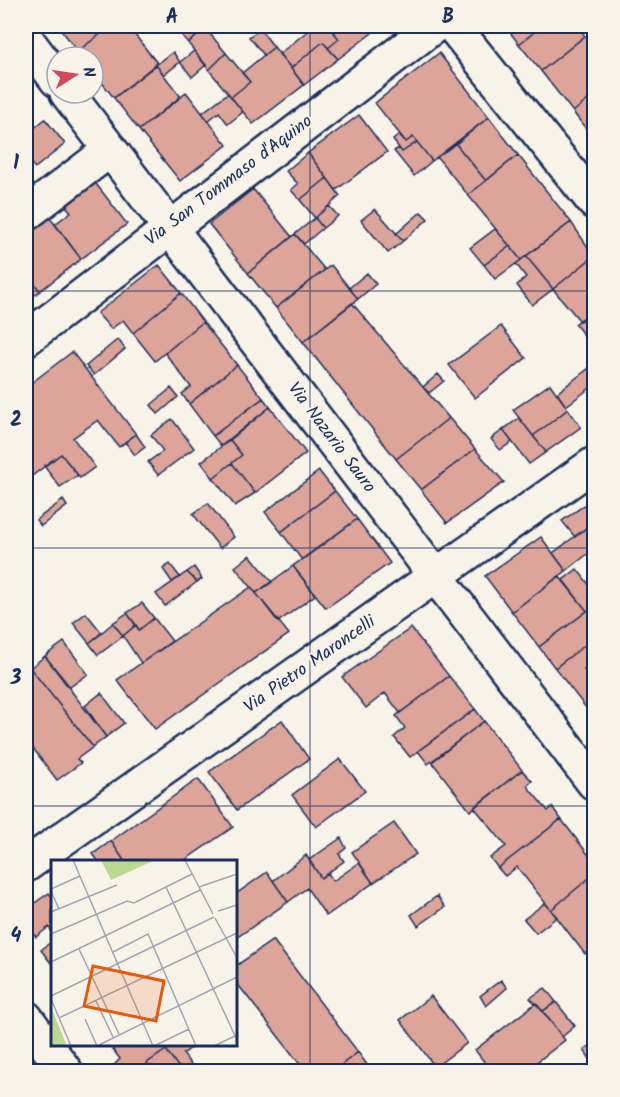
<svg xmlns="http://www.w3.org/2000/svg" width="620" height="1097" font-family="Kalam,sans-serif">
<rect width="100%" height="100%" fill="#f7f3e8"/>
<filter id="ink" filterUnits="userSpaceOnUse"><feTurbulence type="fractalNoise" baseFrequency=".0167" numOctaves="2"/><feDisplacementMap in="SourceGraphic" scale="12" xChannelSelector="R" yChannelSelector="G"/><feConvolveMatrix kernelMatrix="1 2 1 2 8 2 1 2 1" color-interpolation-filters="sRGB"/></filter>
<g filter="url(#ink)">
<path fill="#dda49a" stroke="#1b2f5e" stroke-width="1.5" d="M58,26H111L78,51Z
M111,26H128L157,63L114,98L93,71V57H83L78,51Z
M174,26H204L206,29L188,43Z
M314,26H329L339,39L328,48L323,42L291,68L279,54Z
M329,26H381L338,59L328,48L339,39Z
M505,26H542L519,44Z
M542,26H578L585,36L541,71L519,44Z
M206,29L226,53L209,70L188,43Z
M260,29L274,47L264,55L249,37Z
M594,34V95L573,112L541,71L585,36L589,39Z
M323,42L338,59L304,85L291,68Z
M274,47L304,85L253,124L231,97L250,82L242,73Z
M194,51L206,65L192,77L180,62Z
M173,52L180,62L164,75L156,65Z
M226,53L250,82L231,97L209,70Z
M439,53L489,117L432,161L413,137L406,142L375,103Z
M156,65L181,97L139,130L114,98Z
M186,92L227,145L180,181L139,130Z
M228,93L243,112L228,124L219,112L208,121L202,113Z
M594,95V139L573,112Z
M359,115L387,152L336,190L308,153Z
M489,117L518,155L486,181L456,144Z
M45,119L65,144L35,168L26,158V135Z
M399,135L406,142L413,137L417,142L402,152L393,140Z
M417,142L432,161L414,176L394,151L399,148L402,152Z
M456,144L486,181L468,195L437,157Z
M308,153L327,178L300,200L291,190L298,184L286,171Z
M518,155L571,222L521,260L468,195Z
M90,176L127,224L81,259L55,224L71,212L60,199Z
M327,178L340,196L315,218L300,200Z
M253,189L292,237L248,273L209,224Z
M329,206L338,216L323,228L315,218Z
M375,209L403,241L388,253L361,220Z
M421,212L428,219L403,241L396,234Z
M50,218L81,259L40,291L26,272V236Z
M315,218L323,228L304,244L295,234Z
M571,222L594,256L553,289L526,256Z
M495,229L510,246L484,265L470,248Z
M295,234L325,270L276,308L248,273Z
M510,246L521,260L495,279L484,265Z
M526,256L553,289L532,305L517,285L526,277L516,264Z
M594,256V310L580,321L553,289Z
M159,265L181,293L133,333L123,320L111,329L97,313Z
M331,265L358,299L303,342L276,308Z
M26,272L40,291L26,302Z
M367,273L376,284L358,299L349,288Z
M181,293L203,322L155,361L133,333Z
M352,303L449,418L396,459L303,342Z
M594,310V348L575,324Z
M203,322L237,365L189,404L182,394L191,387L165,353Z
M501,326L526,358L475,398L449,365Z
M118,339L125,349L94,375L86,366Z
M72,352L136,434L119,447L98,420L73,438L95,467L80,478L61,454L32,476L26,468V387Z
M237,365L263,398L213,436L189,404Z
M593,365L594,385L566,406L557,393Z
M438,374L444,381L429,393L423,387Z
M550,384L568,409L533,436L513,410Z
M171,388L178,397L158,414L151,405Z
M263,398L270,407L221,446L213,436Z
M270,407L306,453L255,493L232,463L242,455L230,440Z
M568,409L581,427L546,452L533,436Z
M449,418L475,449L421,490L396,459Z
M519,418L546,452L529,464L503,430Z
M172,419L194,448L158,475L148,462L163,451L151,435Z
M503,430L512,442L500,450L491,439Z
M136,434L145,447L135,455L125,442Z
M230,440L242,455L213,478L201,462Z
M475,449L504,482L447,523L421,490Z
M61,454L78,475L60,487L44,466Z
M232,463L255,493L235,506L213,478Z
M319,471L335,491L281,532L265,512Z
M335,491L357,519L302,560L281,532Z
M63,500L67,506L41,526L36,520Z
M208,503L234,537L220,548L193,514Z
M586,504L594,522L575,537L562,521Z
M357,519L390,563L326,608L293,566Z
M594,522V549L566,571L553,553Z
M541,537L566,571L512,612L485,576Z
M250,555L272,582L256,593L235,567Z
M170,564L180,577L172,582L163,569Z
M293,566L315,595L278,622L256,593Z
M194,567L202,579L197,582L187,572Z
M577,569L594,591V606L587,611L563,580Z
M187,572L197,582L165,606L156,594Z
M559,576L587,611L539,647L512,612Z
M251,587L289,634L155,729L117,680Z
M142,603L154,618L139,630L127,613Z
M594,606V638L555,668L539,647Z
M86,613L102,633L89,643L73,623Z
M127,613L136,625L123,636L113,623Z
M154,618L172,641L141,663L123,636L136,625L139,630Z
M113,623L123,636L98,655L89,643Z
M411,628L449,676L400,713L385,693L366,708L342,677Z
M594,638V659L585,645Z
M64,642L88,674L70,687L45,656Z
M585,645L594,659L584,670L594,683L593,717L555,668Z
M45,656L106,737L93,747L30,668Z
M594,661V683L584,670Z
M30,668L93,747L77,759L81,763L57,780L26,739V672Z
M449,676L475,709L410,757L394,737L405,728L396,716Z
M101,693L124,723L106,737L85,706Z
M475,709L484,721L428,764L418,751Z
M282,720L309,759L237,810L209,772Z
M484,721L522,770L470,811L432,762Z
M340,759L365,791L316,827L292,795Z
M522,770L532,781L527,786L548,811L552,807L561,819L498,868L490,858L506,846L474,807Z
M198,779L233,827L182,862H125L111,841Z
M561,819L594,862V874L551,910L517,867L505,876L498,868Z
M394,823L416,854L373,883L352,852Z
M341,838L346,848L339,854L344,861L321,878L309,860Z
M111,841L125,862H99L93,854Z
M306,855L321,878L328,873L333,881L359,863L373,883L326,916L307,888L288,902L273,881Z
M267,872L288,902L236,938V894Z
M594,874V946L585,954L551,910Z
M49,893L52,897V932L49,927L36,937L26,923V915L31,910L29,907Z
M437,896L445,907L418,926L411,915Z
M545,903L557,917L536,933L524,919Z
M273,940L358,1052L332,1072H306L236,982V966Z
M52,941V962L51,963L41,950Z
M501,980L507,988L486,1006L480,996Z
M545,988L556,1002L543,1011L530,998Z
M431,996L467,1043L435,1067L400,1020Z
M556,1002L575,1026L562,1037L543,1011Z
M536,1003L565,1040L524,1072H492L475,1050Z
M594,1043V1065L584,1050Z
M109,1044H189L191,1048L183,1054L196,1072H182L166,1050L147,1063L154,1072H121L115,1064L120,1059Z
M166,1050L182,1072H154L147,1063Z
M358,1052L372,1072H332Z"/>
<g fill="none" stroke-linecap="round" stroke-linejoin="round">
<defs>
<path id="minor" d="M453,26L594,202
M26,39L57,80
M67,93L594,783
M26,214L110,150
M26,339L434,26
M26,865L594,464
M26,1018L66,1072"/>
</defs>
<use href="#minor" stroke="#1b2f5e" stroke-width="38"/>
<use href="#minor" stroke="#f7f3e8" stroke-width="33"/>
</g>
</g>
<path fill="none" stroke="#1b2f5e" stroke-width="1.5" stroke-opacity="0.55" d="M310,26V1072M26,291H594M26,548H594M26,806H594"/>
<g text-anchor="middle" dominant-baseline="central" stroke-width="4.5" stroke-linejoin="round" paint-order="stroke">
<g font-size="18" fill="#1b2f5e" stroke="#f7f3e8">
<text transform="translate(229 181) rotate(-37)">Via San Tommaso d'Aquino</text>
<text transform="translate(331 438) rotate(53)">Via Nazario Sauro</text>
<text transform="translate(310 665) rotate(-35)">Via Pietro Maroncelli</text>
</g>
</g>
<g transform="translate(51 860)">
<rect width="186" height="186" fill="#f7f3e8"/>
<path d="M50,0H104L60,20ZM0,147L16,186H0Z" fill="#bbd890"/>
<path fill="none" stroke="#9fa5b1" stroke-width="1.5" d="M22,0L102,186M134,0L162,54M115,27L186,180M148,27L186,14M0,29L29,16M0,31L8,49M167,51L186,45M0,52L66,25M164,58L186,98M0,74L76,41L83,43L141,14M28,89L68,174M62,92L97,74L145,186M0,102L149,30M0,136L163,57M0,139L20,186M45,141L62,177M8,158L186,73M34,159L46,186M46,186L186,117M103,186L138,169M163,186L186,175"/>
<path fill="#e8590c" fill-opacity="0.15" stroke="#e8590c" stroke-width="3" d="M42,106L113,121L105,161L33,146Z"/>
<rect width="186" height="186" fill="none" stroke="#1b2f5e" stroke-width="3"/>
</g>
<rect width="620" height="1097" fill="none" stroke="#f7f3e8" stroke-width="66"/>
<g transform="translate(75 75) rotate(78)"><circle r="28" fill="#f7f3e8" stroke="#9fa5b1" stroke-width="1.5"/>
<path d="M0-4.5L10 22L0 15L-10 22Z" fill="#d1495b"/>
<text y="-9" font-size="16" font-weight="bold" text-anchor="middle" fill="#1b2f5e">N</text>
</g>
<rect x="33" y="33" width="554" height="1031" fill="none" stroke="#1b2f5e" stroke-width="2"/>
<g font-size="20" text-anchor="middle" font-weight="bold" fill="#1b2f5e">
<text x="172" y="23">A</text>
<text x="448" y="23">B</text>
<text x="16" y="169">1</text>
<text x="16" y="426">2</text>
<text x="16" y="684">3</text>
<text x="16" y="942">4</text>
</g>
</svg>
